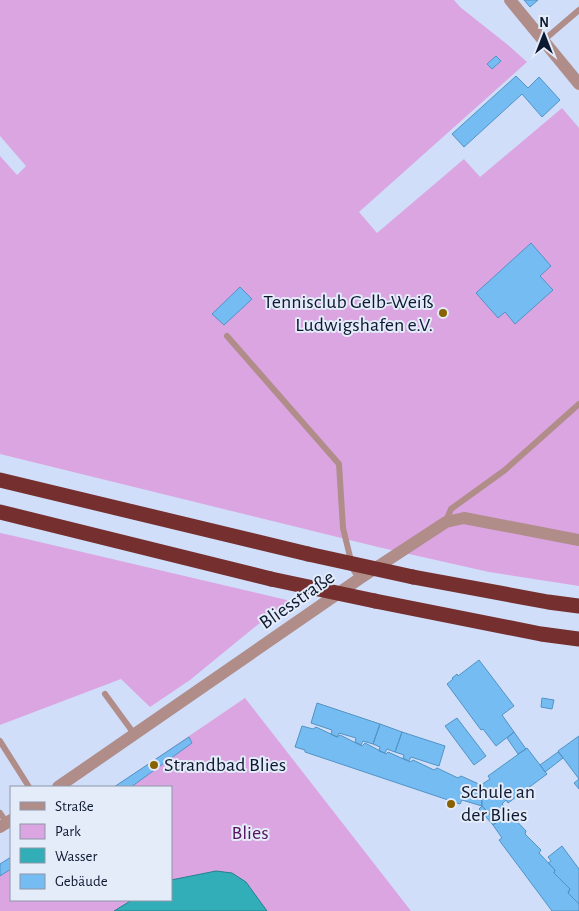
<svg xmlns="http://www.w3.org/2000/svg" width="579" height="911" font-family="'Alegreya Sans',sans-serif">
<rect width="100%" height="100%" fill="#d0def9"/>
<path fill="#dba5e2" d="M0,0H454L460,7L508,45L527,62L359,212L377,233L464,159L480,177L562,108L579,128V586L489,572L378,547L0,454V156L17,175L26,166L0,136Z
M0,533L14,536L291,601L256,626L190,680L150,707L121,679L0,725Z
M245,698L411,911H0V864L11,857V900H171V787H114Z"/>
<path fill="#31aeb7" stroke="#26818e" d="M216,871L232,873L246,882L267,911H114L132,900H171V880Z"/>
<path fill="#75bcf2" stroke="#5293c4" d="M524,0H538L530,7Z
M496,56L501,61L492,69L487,64Z
M516,76L528,88L539,77L560,100L542,117L522,94L464,147L452,134Z
M531,243L551,266L540,276L553,290L515,324L505,312L498,318L476,293Z
M240,287L252,299L224,325L212,314Z
M479,660L514,706L502,715L514,732L496,746L483,729L481,730L447,684L453,679L452,678L457,674L458,676Z
M542,698L554,700L552,709L541,707Z
M317,703L380,724L373,744L363,741L361,745L355,742L356,738L339,733L337,737L331,734L332,730L311,723Z
M457,718L486,756L474,765L445,726Z
M380,724L402,732L395,752L387,749L385,753L379,751L380,747L373,744Z
M302,726L313,729L316,727L337,737L340,735L362,746L365,743L386,754L388,752L410,762L413,760L434,770L437,768L458,778L461,776L481,785L482,806L462,800L460,804L305,752V750L295,747Z
M402,732L445,746L439,766L411,757L409,761L403,758L404,755L395,752Z
M514,732L526,749L518,754L507,738Z
M579,736V789L574,783L579,779L558,751Z
M189,737L192,743L131,787H114Z
M527,748L547,774L508,803L506,800L502,804L509,813L497,822L482,806L481,785L490,779L488,776Z
M558,752L563,758L545,772L540,765Z
M482,806L497,822L493,825L479,809Z
M509,813L526,831L525,834L541,850L539,853L555,870L554,873L570,889L568,893L579,904V911H552L499,840L502,838L493,825Z
M562,846L579,869V904L568,893L570,889L554,873L555,870L548,863L551,861L548,857Z
M11,857V869L0,876V864Z"/>
<g fill="none" stroke-linecap="round" stroke-linejoin="round">
<path stroke="#b18d8a" stroke-width="6" d="M544,40L579,10
M227,336L339,464L343,528L353,569L359,579
M446,521L451,509L505,470L579,404
M105,694L135,735
M0,741L29,787
M0,813L7,823"/>
<path stroke="#b18d8a" stroke-width="12" d="M510,0L579,84
M58,787L359,579L446,522L464,518L579,540
M0,827L11,820"/>
<path stroke="#752f2f" stroke-width="15" d="M0,480L308,554
M0,512L271,579
M413,577L548,602L579,606
M375,601L541,634L579,639"/>
<path stroke="#752f2f" stroke-width="15" d="M308,554L413,577
M271,579L375,601"/>
</g>
<g fill="#886200" stroke="#e4ebf9" stroke-width="2">
<circle cx="443" cy="313" r="5"/>
<circle cx="154" cy="765" r="5"/>
<circle cx="451" cy="804" r="5"/>
</g>
<g text-anchor="middle" dominant-baseline="central" stroke-width="4" stroke-linejoin="round" paint-order="stroke">
<g font-size="20" fill="#0d1930" stroke="#e4ebf9" text-anchor="start">
<text x="433" y="302" text-anchor="end">Tennisclub Gelb-Weiß<tspan x="433" dy="23">Ludwigshafen e.V.</tspan></text>
<text x="164" y="765">Strandbad Blies</text>
<text x="461" y="792">Schule an<tspan x="461" dy="23">der Blies</tspan></text>
</g>
<g font-size="20" fill="#0d1930" stroke="#e4ebf9">
<text transform="translate(297 600) rotate(-35)">Bliesstraße</text>
</g>
<g font-size="20" fill="#56145f" stroke="#e4ebf9">
<text x="250" y="833">Blies</text>
</g>
</g>
<rect x="10" y="786" width="162" height="115" fill="#e4ebf9" stroke="#8e97a9"/>
<rect x="20" y="802" width="25" height="8" fill="#b18d8a" stroke="#8e97a9"/>
<text x="55" y="811" font-size="15" fill="#0d1930">Straße</text>
<rect x="20" y="824" width="25" height="15" fill="#dba5e2" stroke="#8e97a9"/>
<text x="55" y="836" font-size="15" fill="#0d1930">Park</text>
<rect x="20" y="848" width="25" height="15" fill="#31aeb7" stroke="#8e97a9"/>
<text x="55" y="861" font-size="15" fill="#0d1930">Wasser</text>
<rect x="20" y="874" width="25" height="15" fill="#75bcf2" stroke="#8e97a9"/>
<text x="55" y="886" font-size="15" fill="#0d1930">Gebäude</text>
<g transform="translate(544 35)" stroke="#e4ebf9" stroke-width="4" paint-order="stroke">
<path d="M0-4L9 19L0 12L-9 19Z" fill="#0d1930"/>
<text y="-8" font-size="14" font-weight="bold" text-anchor="middle" fill="#0d1930">N</text>
</g>
</svg>
